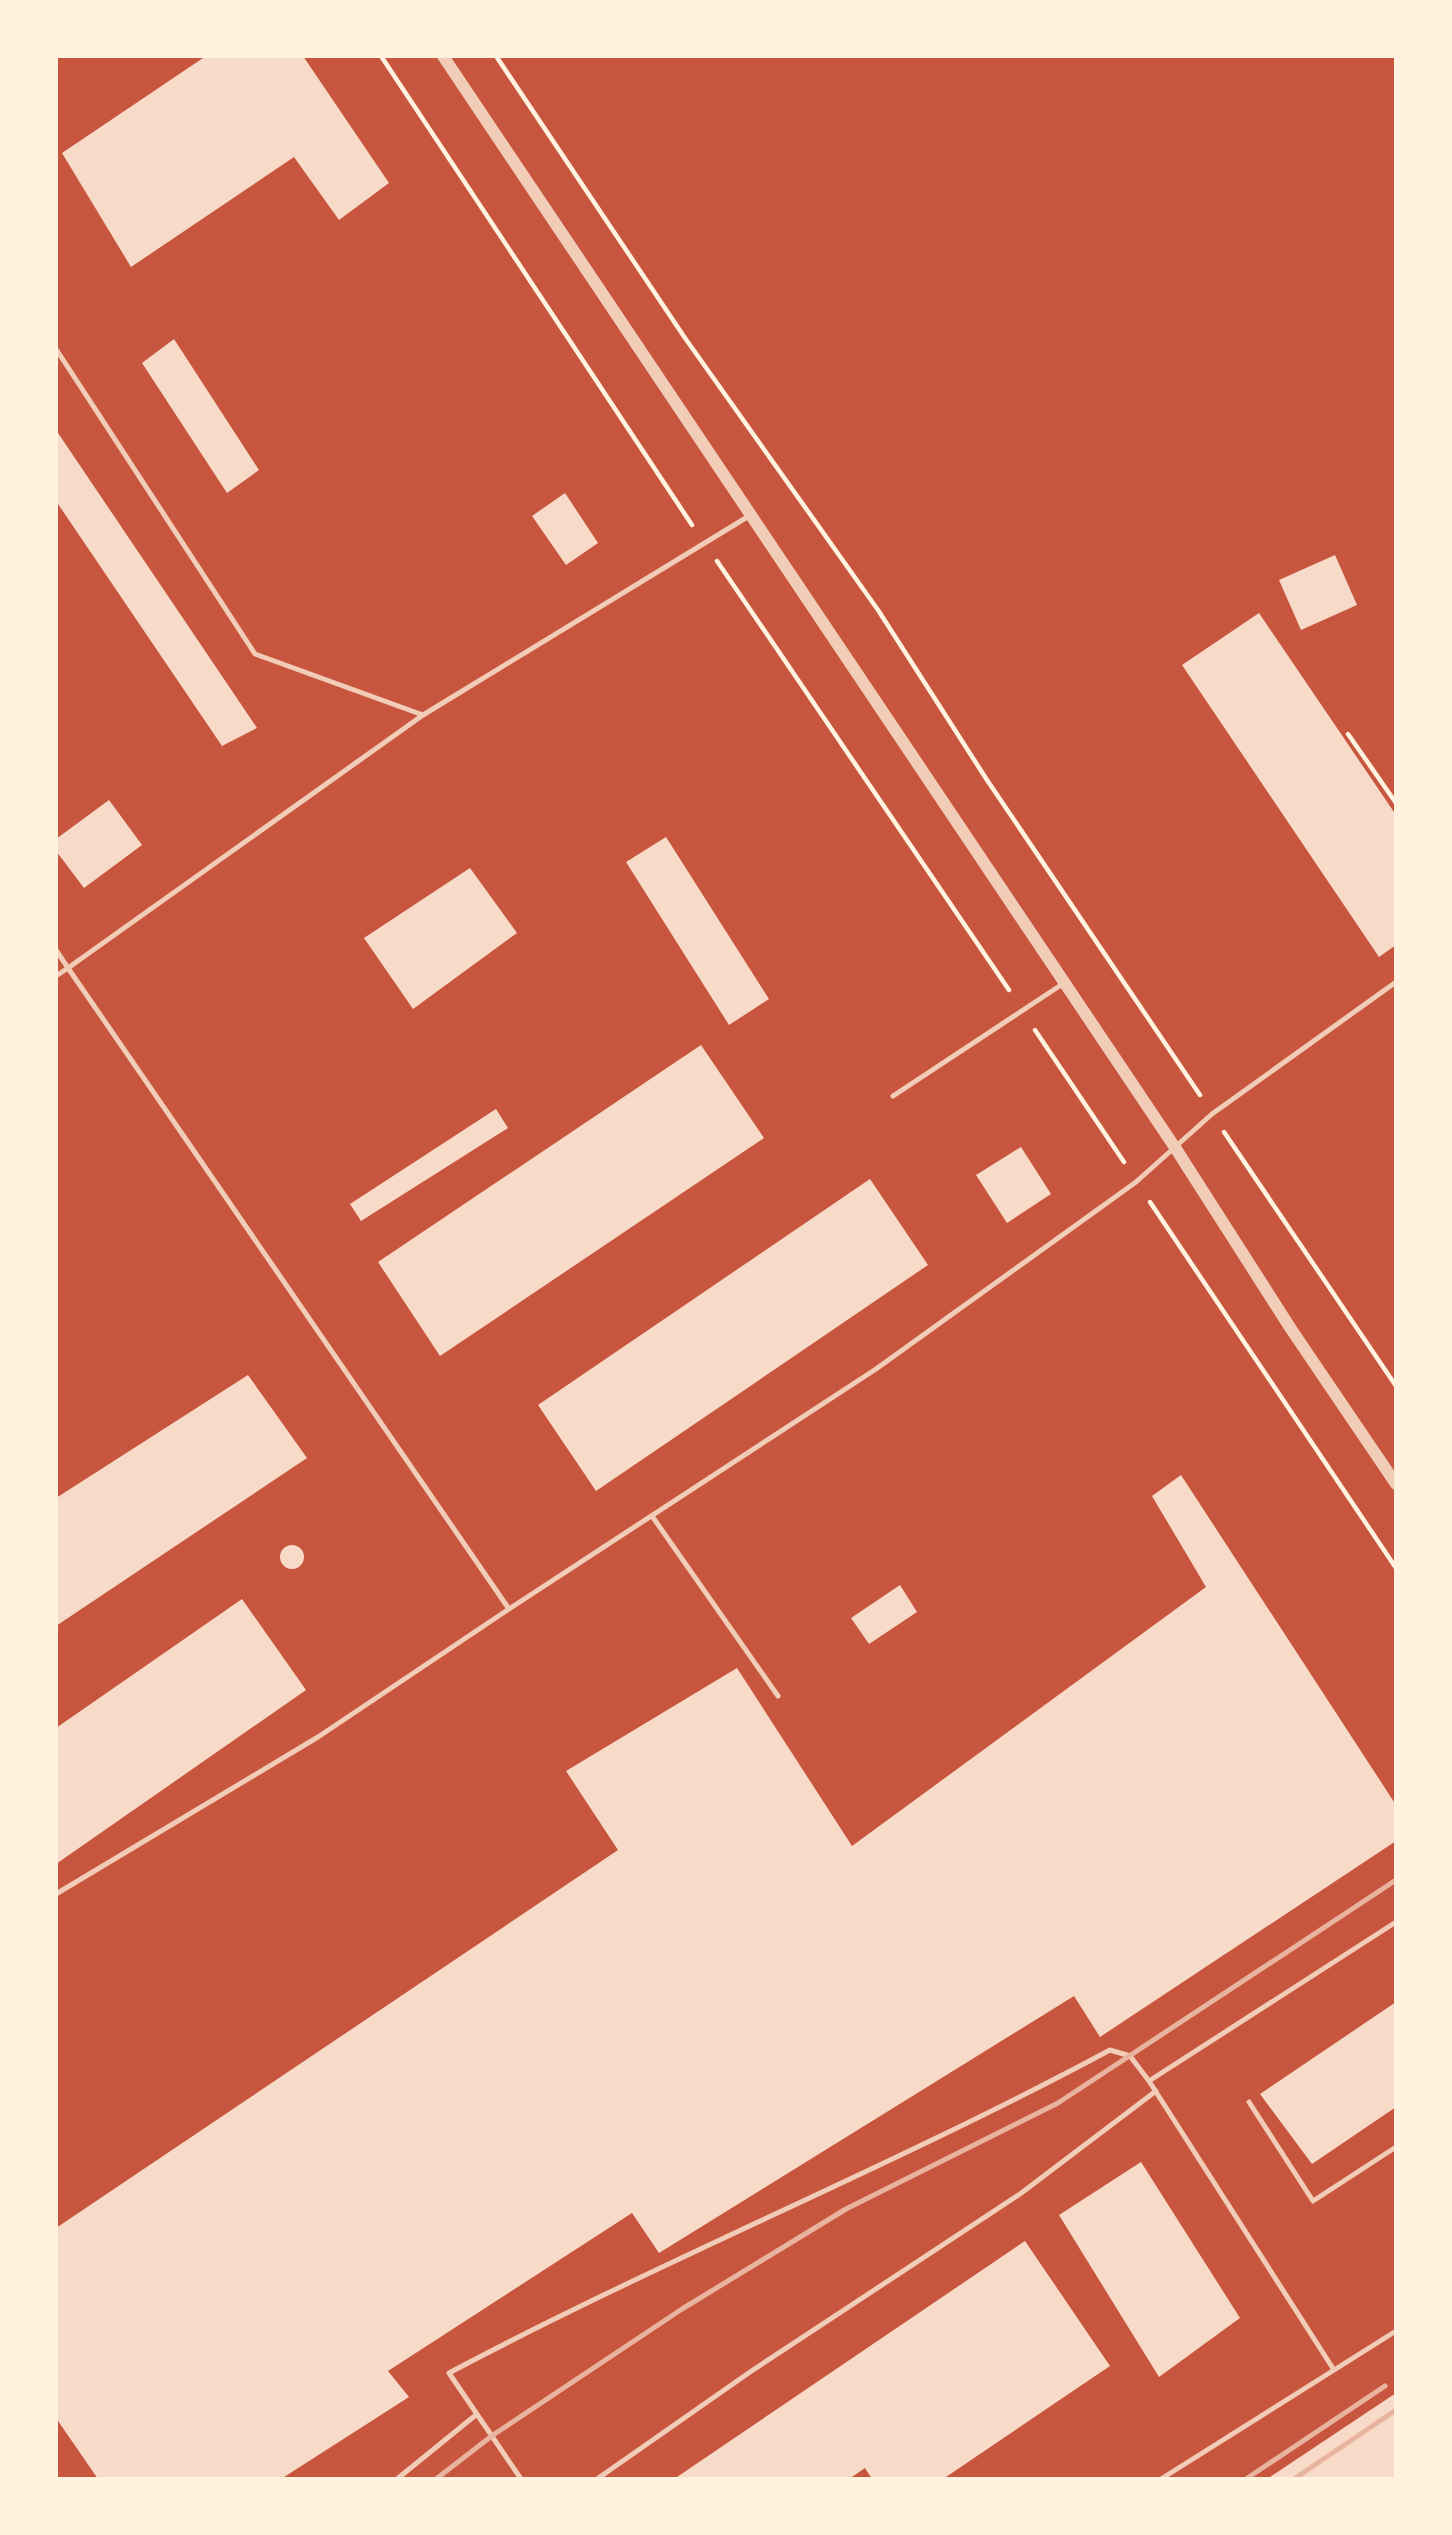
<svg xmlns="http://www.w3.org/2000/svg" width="1452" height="2535" font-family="Poppins,sans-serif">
<rect width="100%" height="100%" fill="#c8553d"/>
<path fill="#f7dbc8" d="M206,56H303L389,183L339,220L294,157L131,267L62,153Z
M174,339L259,470L227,493L142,363Z
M56,430L257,728L222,746L56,501Z
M565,493L598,543L566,565L532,516Z
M1335,555L1357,605L1301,630L1279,580Z
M1259,613L1396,815V945L1379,957L1182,665Z
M109,800L142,845L84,888L56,851V839Z
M666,837L769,999L729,1025L626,862Z
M470,868L517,933L413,1009L364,938Z
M701,1045L764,1138L440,1356L378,1262Z
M496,1109L508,1128L361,1221L350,1204Z
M1021,1147L1051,1194L1007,1223L976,1175Z
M870,1179L928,1265L596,1491L538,1405Z
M248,1375L307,1458L56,1626V1498Z
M1181,1475L1396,1805V1841L1100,2037L1074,1996L659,2253L632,2213L388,2371L409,2397L281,2479H98L56,2418V2228L618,1850L566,1771L737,1668L852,1846L1206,1587L1152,1496Z
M280 1557a12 12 0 1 1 24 0a12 12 0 1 1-24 0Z
M900,1585L917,1612L869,1644L851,1618Z
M242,1599L306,1690L56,1864V1728Z
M1396,2002V2107L1312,2164L1260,2094Z
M1141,2162L1240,2318L1159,2377L1059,2215Z
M1025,2241L1110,2366L943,2479H872L865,2468L849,2479H674Z
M1396,2393V2479H1267Z"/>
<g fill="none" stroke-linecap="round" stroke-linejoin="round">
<path stroke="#fff3e0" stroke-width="4.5" d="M381,56L692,525
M496,56L685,338L878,610L987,780L1200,1095
M717,561L1009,990
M1348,734L1396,803
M1035,1030L1124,1162
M1224,1132L1396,1386
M1150,1202L1396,1568"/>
<path stroke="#f1ccb7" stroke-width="5" d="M56,349L255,654L423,715L749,516
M56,950L68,968L423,715
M56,976L68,968L509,1609L876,1369L1136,1182L1212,1114L1396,982
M893,1096L1064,983
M652,1516L778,1696
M56,1894L318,1737L509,1609
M1249,2102L1313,2201L1396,2147
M1334,2370L1149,2081L1396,1922
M397,2479L477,2414
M521,2479L449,2373C666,2258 894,2166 1110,2050L1130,2056L1149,2081
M597,2479L750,2372L1020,2194L1156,2091
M1161,2479L1396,2331"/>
<path stroke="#f1ccb7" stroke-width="12" d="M443,56L1176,1149L1291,1329L1396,1484"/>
<path stroke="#e9b49f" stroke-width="5" d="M436,2479L493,2435L682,2309L846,2209L1058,2103L1396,1880
M1246,2479L1385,2386
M1294,2479L1396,2410"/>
</g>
<rect width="1452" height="2535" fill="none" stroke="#fff3e0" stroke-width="116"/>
</svg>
